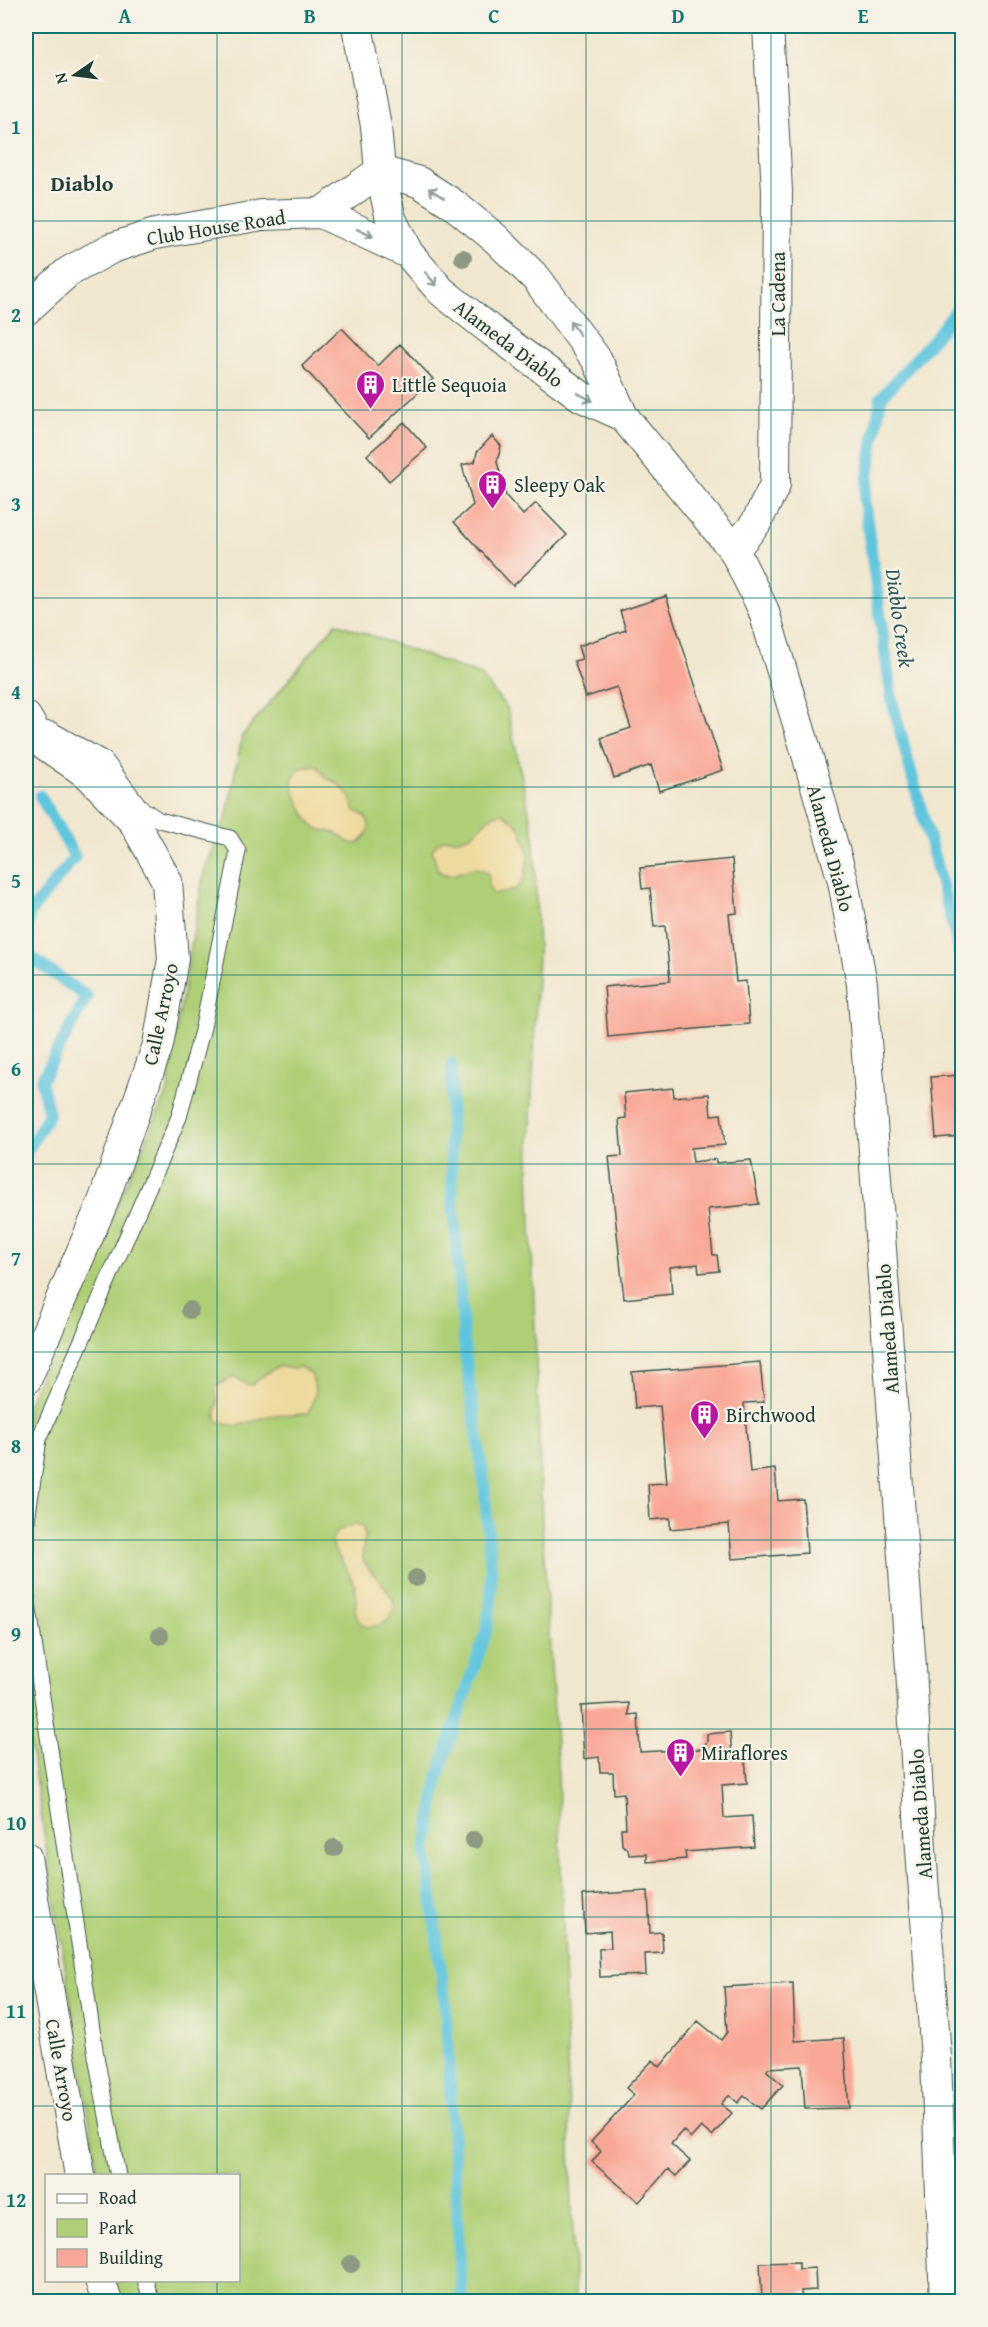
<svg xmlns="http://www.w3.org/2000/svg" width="988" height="2327" font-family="'Gentium Book Plus',serif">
<rect width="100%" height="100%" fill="#f7f3e8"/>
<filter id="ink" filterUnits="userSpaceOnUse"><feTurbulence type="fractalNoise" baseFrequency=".0167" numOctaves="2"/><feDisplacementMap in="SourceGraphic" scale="12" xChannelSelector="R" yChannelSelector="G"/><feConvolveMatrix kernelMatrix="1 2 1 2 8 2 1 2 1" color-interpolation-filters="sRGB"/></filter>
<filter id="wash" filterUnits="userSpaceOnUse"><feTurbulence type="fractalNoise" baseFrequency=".008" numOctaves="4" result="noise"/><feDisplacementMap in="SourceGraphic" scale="24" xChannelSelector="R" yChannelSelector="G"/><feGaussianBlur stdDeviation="1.35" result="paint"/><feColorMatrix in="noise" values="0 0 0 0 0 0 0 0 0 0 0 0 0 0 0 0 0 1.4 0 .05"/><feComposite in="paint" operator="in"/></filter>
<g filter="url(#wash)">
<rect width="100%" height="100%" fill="#f1e7cf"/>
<path fill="#afcf76" stroke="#678655" stroke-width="1.5" d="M336,623L480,675L507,708L534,836L538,953L529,1169L542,1522L558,1777L575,2301H119L116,2281L238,2280V2176L98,2175L26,1719V1408L168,1091L172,1056L204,872L227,815L242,736Z"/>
<path fill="#eeda9e" stroke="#868c69" stroke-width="1.5" d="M317,766L326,778L339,784L350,797L355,811C373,817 373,831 359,843C346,846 345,837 335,833C329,831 322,831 316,828C307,823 292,790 292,779L300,768Z
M502,813L510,818L521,829L529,853L524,879L518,887L509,892L495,894L490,891L488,873C468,858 458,884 438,871L432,850C446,830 451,844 466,837C480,832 486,814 502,813Z
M279,1366L293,1369L300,1367L311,1374C317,1389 316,1399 308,1413C298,1417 286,1413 275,1415C254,1417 237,1435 216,1419C215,1412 216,1411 217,1405C218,1400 215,1393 215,1387L232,1377C240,1378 243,1385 252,1385L268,1372Z
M355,1524L362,1526C369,1538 361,1546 363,1558C367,1576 417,1603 382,1624C376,1627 370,1628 364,1626C349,1614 359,1603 355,1587C350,1570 337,1558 331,1542L337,1531Z"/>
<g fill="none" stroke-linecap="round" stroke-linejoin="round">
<path stroke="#5fc5dd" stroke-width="12" d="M962,303L935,337L881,398L864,500L892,701L962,961
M26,950L29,914L75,857L40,796
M26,954L87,997L41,1081L49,1114L26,1153
M452,1064L450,1136L453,1200L465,1354L484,1482L491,1570V1602L486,1632L438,1777L426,1851L445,2001L462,2302"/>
</g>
<g id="blocks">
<path fill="#f9a897" d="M342,328L378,366L400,344L433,379L369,438L302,366Z
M404,422L427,448L389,481L367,455Z
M492,436L501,446L497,462L506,496L523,515L536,503L567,535L513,586L454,522L473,505L462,465L475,462L477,452Z
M666,596L723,770L659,791L651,765L614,778L601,738L631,728L617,687L586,697L574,661L582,659L578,646L626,630L620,611Z
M732,859L737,913L729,914L736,982L746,981L749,1024L608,1037L604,987L670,981L665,926L654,927L650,888L642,889L640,868Z
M962,1075V1136L936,1138L931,1077Z
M673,1088L674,1097L709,1094L711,1115L721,1114L725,1145L691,1148L693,1162L716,1159V1163L751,1160L759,1204L708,1209L713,1255H717L719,1271L699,1273L698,1264L670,1267L672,1294L624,1299L609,1157L622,1156L619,1119L626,1118L624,1093Z
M760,1362L764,1402L744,1403L750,1472L775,1469L778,1501L803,1499L807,1553L732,1559L729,1524L670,1529V1518L650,1520L648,1484L667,1483L660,1406L635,1408L632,1372Z
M629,1703V1715L638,1714L640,1752L701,1749L707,1742V1734L730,1732L732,1758L745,1757L747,1783L722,1785L724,1818L752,1816L754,1847L685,1852L686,1859L647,1862V1854L629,1855L628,1849L622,1845L621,1828H626L624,1793L614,1794L613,1772H600L599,1757L584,1759L581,1706Z
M648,1891L650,1933L662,1932L663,1953L645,1954L646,1975L600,1977L599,1949L611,1948L610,1931L585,1933L583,1895Z
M793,1983L795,2041L844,2038L849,2108L805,2109L802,2066L768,2068L767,2071L783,2085L761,2109L744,2096L738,2103L729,2095L721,2104L732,2113L712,2136L701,2127L691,2138L683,2130L671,2144L690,2161L676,2176L668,2169L639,2202L592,2162L601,2151L591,2142L634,2095L626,2088L653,2060L660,2067L698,2021L721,2040L727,2032L724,1987Z
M799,2262V2269L815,2268L816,2290L801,2291L802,2302H774V2298L762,2299L760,2263Z"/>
</g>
</g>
<g filter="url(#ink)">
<use href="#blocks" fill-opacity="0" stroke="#3e564b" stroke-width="1.5"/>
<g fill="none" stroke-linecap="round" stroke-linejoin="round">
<defs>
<path id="lane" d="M32,728L52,730L105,760L141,808L159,820L230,838L238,851L203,1027L179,1117L39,1439L27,1520L26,1590L96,2056L118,2176
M145,2280L152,2302"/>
<path id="street" d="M357,26L376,126L380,171L391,219L408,253L441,291L493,332L582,397L623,416
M380,171L419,182L453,204L495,238L537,279L597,360L623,416L734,550L763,609L805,747L843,881L862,984L911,1668L921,1850L936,2058L945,2302
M321,213L408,253
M26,310L68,272L112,248L155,234L262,215L321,213L380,171
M734,550L756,523L775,485L777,191L768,26
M26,717L41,742L89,775L134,822L167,881L173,959L158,1045L103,1202L26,1380
M26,1857L80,2176
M100,2280L107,2302"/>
</defs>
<use href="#lane" stroke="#3e564b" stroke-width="17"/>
<use href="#street" stroke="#3e564b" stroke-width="32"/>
<use href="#lane" stroke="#fff" stroke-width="15"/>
<use href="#street" stroke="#fff" stroke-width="30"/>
</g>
<g fill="#8d9981">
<circle cx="463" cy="258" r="9"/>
<circle cx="190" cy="1310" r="9"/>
<circle cx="416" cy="1578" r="9"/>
<circle cx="160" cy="1636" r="9"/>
<circle cx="474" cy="1840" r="9"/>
<circle cx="334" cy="1848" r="9"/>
<circle cx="351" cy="2264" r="9"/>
</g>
<defs><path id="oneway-shaft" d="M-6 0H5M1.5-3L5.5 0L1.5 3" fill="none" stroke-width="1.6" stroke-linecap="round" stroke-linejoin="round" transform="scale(1.5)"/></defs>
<g stroke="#8f9e9a">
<use href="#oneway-shaft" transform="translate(436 193) rotate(-148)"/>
<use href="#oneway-shaft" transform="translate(365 233) rotate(25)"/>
<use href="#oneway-shaft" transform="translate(431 279) rotate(49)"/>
<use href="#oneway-shaft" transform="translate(575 328) rotate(-125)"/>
<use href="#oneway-shaft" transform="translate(585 397) rotate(28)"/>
</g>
</g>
<path fill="none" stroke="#0f766e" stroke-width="1.5" stroke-opacity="0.55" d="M217,26V2176M402,26V2302M586,26V2302M771,26V2302M26,221H962M26,410H962M26,598H962M26,787H962M26,975H962M26,1164H962M26,1352H962M26,1540H962M26,1729H962M26,1917H962M26,2106H962M217,2280V2302"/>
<defs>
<symbol id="building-pin" viewBox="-11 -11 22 30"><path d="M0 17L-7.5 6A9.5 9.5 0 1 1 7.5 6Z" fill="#b5179e" stroke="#f7f3e8"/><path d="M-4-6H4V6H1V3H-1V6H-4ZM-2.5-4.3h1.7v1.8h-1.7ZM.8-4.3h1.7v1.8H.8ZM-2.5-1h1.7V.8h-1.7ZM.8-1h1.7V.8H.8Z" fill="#fff"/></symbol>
</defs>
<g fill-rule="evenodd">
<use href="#building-pin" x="354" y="368" width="33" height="45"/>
<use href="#building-pin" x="476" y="468" width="33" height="45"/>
<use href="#building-pin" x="688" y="1398" width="33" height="45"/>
<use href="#building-pin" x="664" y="1736" width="33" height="45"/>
</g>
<g text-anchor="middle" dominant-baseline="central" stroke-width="4.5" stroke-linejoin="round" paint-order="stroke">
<g font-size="20" fill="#1f3d34" stroke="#f7f3e8">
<text transform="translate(216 227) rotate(-9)">Club House Road</text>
<text transform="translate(777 294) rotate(-90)">La Cadena</text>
<text transform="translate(509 343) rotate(37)">Alameda Diablo</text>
<text transform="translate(831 848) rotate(75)">Alameda Diablo</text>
<text transform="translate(160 1014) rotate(-78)">Calle Arroyo</text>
<text transform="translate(887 1329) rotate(-94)">Alameda Diablo</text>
<text transform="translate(920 1814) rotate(-94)">Alameda Diablo</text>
<text transform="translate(62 2070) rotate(80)">Calle Arroyo</text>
</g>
<g font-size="20" fill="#1f3d34" stroke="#f7f3e8" text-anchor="start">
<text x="392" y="384">Little Sequoia</text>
<text x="514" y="484">Sleepy Oak</text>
<text x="726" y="1414">Birchwood</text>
<text x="701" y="1752">Miraflores</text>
</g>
<g font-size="21" font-style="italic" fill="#2c5856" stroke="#f7f3e8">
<text transform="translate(900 618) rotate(82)">Diablo Creek</text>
</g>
<g font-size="22" font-weight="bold" fill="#1f3d34" stroke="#f7f3e8">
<text x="82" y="183">Diablo</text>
</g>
</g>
<rect width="988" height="2327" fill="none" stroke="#f7f3e8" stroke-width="66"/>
<rect x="45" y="2174" width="195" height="108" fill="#f7f3e8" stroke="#a1aaa0" stroke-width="1.5"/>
<rect x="57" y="2194" width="30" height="9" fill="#ffffff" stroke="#a1aaa0" stroke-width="1.5"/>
<text x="99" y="2204" font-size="18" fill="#1f3d34">Road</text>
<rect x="57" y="2219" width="30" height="18" fill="#afcf76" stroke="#a1aaa0" stroke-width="1.5"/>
<text x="99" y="2234" font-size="18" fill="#1f3d34">Park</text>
<rect x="57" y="2249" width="30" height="18" fill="#f9a897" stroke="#a1aaa0" stroke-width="1.5"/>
<text x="99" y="2264" font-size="18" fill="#1f3d34">Building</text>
<g transform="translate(75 75) rotate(256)" stroke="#f7f3e8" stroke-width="4.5" paint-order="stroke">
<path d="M0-4.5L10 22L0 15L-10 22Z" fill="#1f3d34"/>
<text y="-9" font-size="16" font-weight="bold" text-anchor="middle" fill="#1f3d34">N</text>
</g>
<rect x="33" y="33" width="922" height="2261" fill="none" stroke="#0f766e" stroke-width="2"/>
<g font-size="20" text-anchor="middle" font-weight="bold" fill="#0f766e">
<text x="125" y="23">A</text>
<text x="310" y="23">B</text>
<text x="494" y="23">C</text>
<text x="678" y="23">D</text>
<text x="863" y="23">E</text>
<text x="16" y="134">1</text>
<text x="16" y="322">2</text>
<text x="16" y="511">3</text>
<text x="16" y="699">4</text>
<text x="16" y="888">5</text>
<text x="16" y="1076">6</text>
<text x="16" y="1265">7</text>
<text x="16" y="1453">8</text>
<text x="16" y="1641">9</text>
<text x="16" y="1830">10</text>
<text x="16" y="2018">11</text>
<text x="16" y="2207">12</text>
</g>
</svg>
